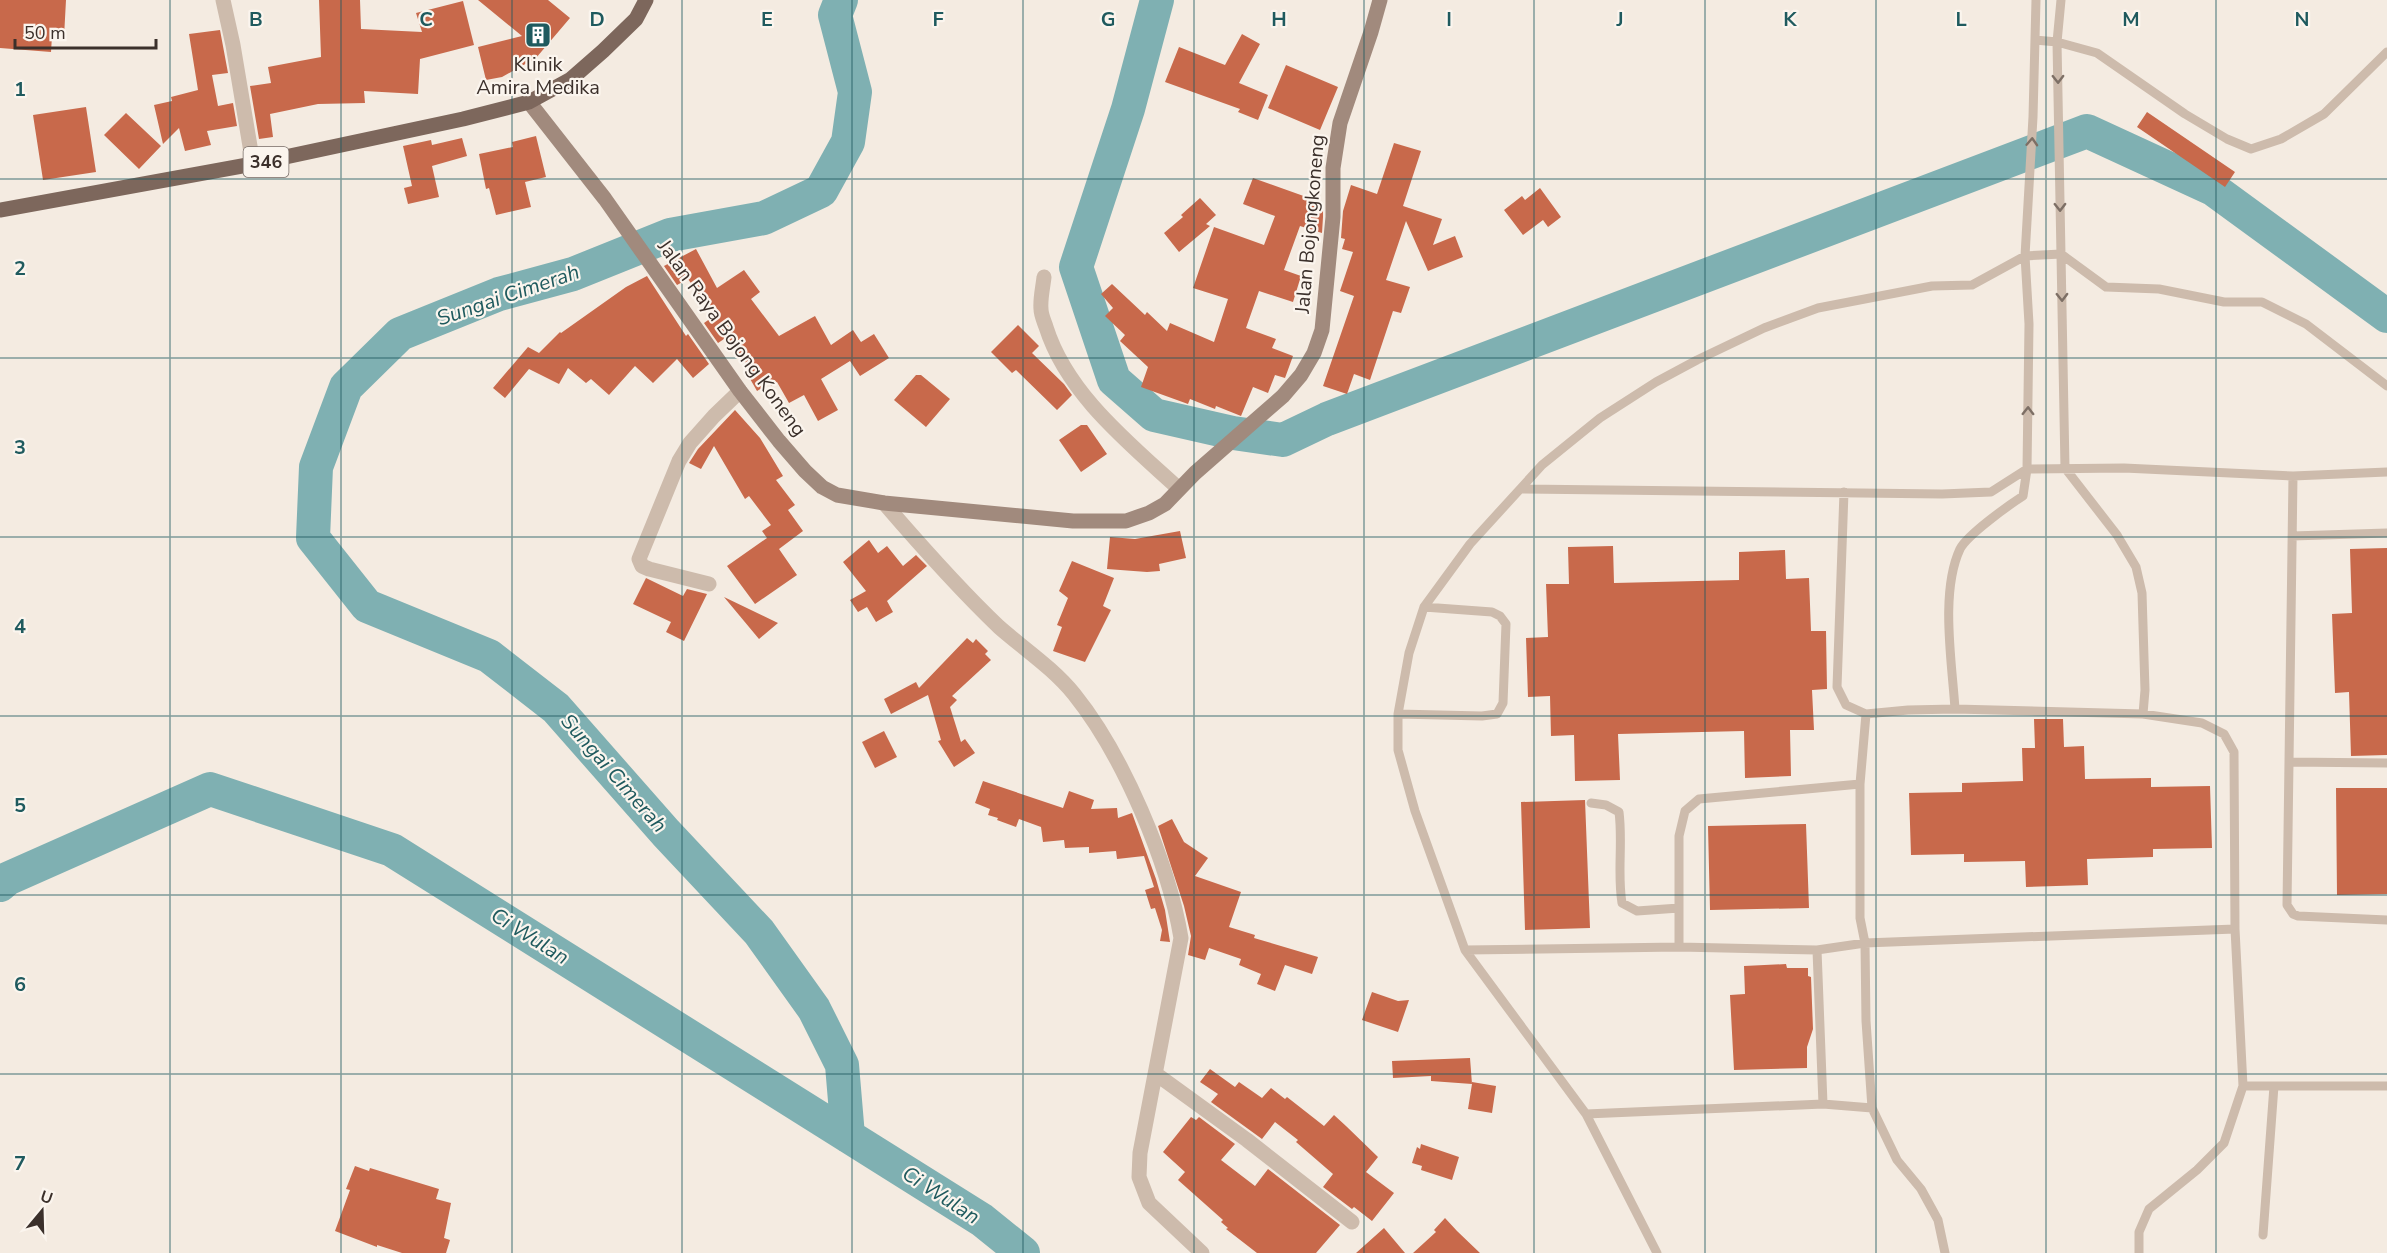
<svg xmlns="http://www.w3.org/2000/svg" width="2387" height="1253" font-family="'Nunito Sans',sans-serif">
<rect width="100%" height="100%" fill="#f4ebe1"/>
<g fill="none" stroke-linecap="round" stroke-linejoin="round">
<path stroke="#7fb0b2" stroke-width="34" d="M841,0L835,15L855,92L848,142L821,191L764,218L670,235L573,274L499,294L400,334L346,387L316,467L313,538L367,606L489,656L556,708L666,833L759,932L814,1009L842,1065L848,1136
M1157,0L1128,109L1076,267L1114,380L1154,415L1233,433L1283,440L1327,419L2087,131L2213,189L2387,316
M0,885L7,879L210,789L392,850L982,1220L1023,1253"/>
</g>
<path fill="#c8694b" d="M0,0H66L64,37L52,36L51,52L0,48Z
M319,0H360L361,29L422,32L416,13L463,1L474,45L420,59L418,94L364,91L365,103L318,104L270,114L273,137L259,139L250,86L271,83L268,67L321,57Z
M478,0H548L570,18L536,58L502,77L486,80L478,47L522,36Z
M220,30L228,73L212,75L218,106L233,103L237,126L207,131L211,145L185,151L179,128L163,144L154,105L172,101L171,97L198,90L189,34Z
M1242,34L1260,44L1239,83L1268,95L1258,120L1238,112L1240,109L1165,82L1179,47L1225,65Z
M1286,65L1338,87L1320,130L1268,108Z
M86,107L96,172L43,180L33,115Z
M2147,112L2235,172L2225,187L2137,127Z
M126,113L161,146L139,169L104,135Z
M536,136L546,177L525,182L531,207L496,215L489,188L486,189L479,154L513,147L512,142Z
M462,138L467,156L432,166L439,197L408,204L404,188L412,186L403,146L431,140L432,145Z
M1394,143L1421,151L1403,206L1442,219L1433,245L1455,236L1463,257L1428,271L1406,221L1386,280L1410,287L1401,313L1393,311L1370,380L1354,374L1347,394L1323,386L1354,296L1340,291L1353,252L1342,249L1345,239L1341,238L1343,211L1351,185L1377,194Z
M1253,178L1312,199L1310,204L1323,208V217L1322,233L1300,226L1284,270L1301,276L1293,302L1259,291L1246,328L1276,339L1272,348L1293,356L1285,378L1275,375L1268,393L1253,387L1241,416L1216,406L1215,409L1190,399L1188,404L1141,387L1148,367L1120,341L1125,335L1105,316L1113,308L1101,294L1112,284L1145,315L1147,312L1167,331L1170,323L1214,342L1228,299L1193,288L1214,227L1264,245L1275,216L1243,204Z
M1540,188L1561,217L1548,227L1543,220L1523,235L1504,210L1522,196L1525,200Z
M1200,198L1216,215L1206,224L1210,226L1179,252L1164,233L1183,217L1181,215Z
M696,249L717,288L744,270L760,292L751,299L779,336L815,316L831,345L853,330L861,342L874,334L889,358L860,376L850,361L821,379L838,410L818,421L804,395L789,403L777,382L771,386L770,383L757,391L749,377L754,374L727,337L718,343L704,323L714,316L688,279L677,285L664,266Z
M647,276L686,336L688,334L709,364L693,378L677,359L653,383L635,366L609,395L591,379L586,383L568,368L559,384L529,369L505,398L493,388L528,347L539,353L560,332L561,333L626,287Z
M1018,325L1039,346L1032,353L1064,384L1072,395L1057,410L1016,370L1012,373L991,352Z
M916,375H921L950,399L926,427L894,400Z
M735,410L760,438L783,476L776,480L795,505L788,510L803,531L779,549L797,575L755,604L727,566L767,538L762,531L771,525L749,496L745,499L714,446L701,469L689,463L698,449Z
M1081,425H1087L1107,454L1081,472L1059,440Z
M1180,531L1186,558L1159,564L1160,571L1147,572L1107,569L1110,537L1135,539Z
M869,540L878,553L887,546L903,566L916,555L927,566L887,601L893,612L876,622L867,607L858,612L850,600L866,591L843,562Z
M1613,546L1614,583L1739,580V552L1785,550L1786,579L1809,578L1811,631H1826L1827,689L1812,690L1814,730H1790L1791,776L1745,778L1744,731L1618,734L1620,780L1575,781L1574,735L1551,736L1550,696L1528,697L1526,638L1548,637L1546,584H1569L1568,547Z
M2387,548V755L2351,756L2349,692L2335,693L2332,614L2352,613L2350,549Z
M1072,561L1114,578L1103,606L1111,610L1085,662L1053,651L1062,627L1057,625L1068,598L1059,591Z
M646,578L683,596L687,589L707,594L684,641L666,632L671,622L633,604Z
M724,597L778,623L759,639Z
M967,638L973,643L976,639L988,651L985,654L991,660L952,696L957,700L950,707L961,742L965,739L975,753L954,767L938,741L941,740L928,695L891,714L884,699L916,682L919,688Z
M2034,719H2063L2064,747L2084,746L2085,779L2151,778V787L2210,786L2212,848L2153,849V857L2087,859L2088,885L2026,887L2025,861L1964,862V854L1911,855L1909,793L1962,792V783L2023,781L2022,748H2035Z
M884,731L897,757L875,768L862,742Z
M983,781L1063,808L1069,791L1094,800L1091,809L1117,808L1118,818L1132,813L1156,879L1165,910L1170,942L1160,941L1162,930L1155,908L1151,909L1145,890L1154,887L1144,856L1117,859L1116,851L1089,853V847L1065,848L1064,840L1043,842L1041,827L1019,819L1016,827L997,820L998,818L988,815L990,809L975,803Z
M2336,788H2387V894L2337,895Z
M1585,800L1590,928L1525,930L1521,802Z
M1172,819L1184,842L1208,858L1195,876L1241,892L1229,927L1255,935L1254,938L1318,957L1312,974L1285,965L1275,991L1257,984L1261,974L1239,965L1241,959L1209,948L1205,960L1188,955L1191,936L1184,906L1158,826Z
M1806,824L1809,908L1710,910L1708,826Z
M1786,964L1787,968H1808V976L1811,977L1813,1029L1807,1047V1068L1734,1070L1730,995L1745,994L1744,966Z
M1372,992L1398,1001L1409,1000L1398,1032L1362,1020Z
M1470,1058L1472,1084V1082L1496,1086L1492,1113L1468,1109L1472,1084L1431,1081V1076L1393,1078L1392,1061Z
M1210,1069L1235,1087L1239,1082L1262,1098L1271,1088L1285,1099L1287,1097L1324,1126L1334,1115L1346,1126L1378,1157L1366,1172L1394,1193L1372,1221L1354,1207L1352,1209L1323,1187L1333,1174L1296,1142L1298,1140L1275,1122L1262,1139L1211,1102L1218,1094L1200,1082Z
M1191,1117L1196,1120L1199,1117L1235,1144L1221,1160L1255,1186L1268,1169L1340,1225L1316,1253H1257L1226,1229L1228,1228L1221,1222L1223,1220L1178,1180L1185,1172L1163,1152Z
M1421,1144L1459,1157L1452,1180L1421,1170L1422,1166L1412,1163L1417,1147L1420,1149Z
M355,1166L369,1171L370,1168L439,1189L436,1199L451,1203L444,1238L450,1240L446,1253H402L377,1245V1247L335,1231L350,1190L346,1189Z
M1445,1218L1457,1231L1480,1253H1413L1436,1232L1434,1230Z
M1384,1228L1405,1253H1356Z"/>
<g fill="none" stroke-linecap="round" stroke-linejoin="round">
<path stroke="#cdbbac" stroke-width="9" d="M2061,0L2057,42L2065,468L2117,535L2136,567L2142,593L2145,690L2143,714
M2035,40L2057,42L2097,53L2185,114L2227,139L2251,149L2281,139L2324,114L2387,52
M2293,476L2287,905L2293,914L2298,916L2387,920
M1522,489L1942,494L1991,492L2027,469L2124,468L2293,476L2387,472
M1844,492L1837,687L1846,705L1866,714
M2292,536L2387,533
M1955,709L2143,714L2202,723L2224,734L2234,752L2235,929L2243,1086L2224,1143L2197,1170L2149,1209L2139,1232V1253
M1398,714L1482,716L1497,714L1503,703L1506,624L1500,616L1492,612L1424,607
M2289,762L2387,763
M1591,803L1606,805L1619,812C1623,843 1617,873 1622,903L1637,911L1679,908
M1679,947V836L1685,811L1699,799L1860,784
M1465,950L1679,947L1817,950L1865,943L2235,929
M1817,950L1823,1104
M2243,1086H2387
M1586,1114L1823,1104L1872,1108
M2263,1235L2274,1086
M1657,1253L1586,1114L1465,950L1415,811L1398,750V714L1409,653L1424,607L1470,544L1542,465L1600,418L1656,382L1697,360L1764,328L1818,308L1932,286L1972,285L2025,256L2061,254L2106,287L2159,289L2224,302H2262L2306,324L2387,386
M1945,1253L1938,1220L1921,1189L1897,1160L1872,1108L1866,1021L1865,943L1860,918V784L1866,714L1908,710L1955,709C1952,662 1940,592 1960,549C1967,535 2009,505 2023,496L2027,469L2029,324L2025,256L2033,117L2036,0"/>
<path stroke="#cdbbac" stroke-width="15" d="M223,0L233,45L253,164
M1044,277C1043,287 1040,299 1041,309C1041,315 1044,321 1046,327C1067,394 1129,443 1179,489
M884,503C921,546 958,588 999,627C1024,649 1053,668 1074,694C1123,755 1168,861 1181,938L1140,1153L1139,1177L1149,1203L1202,1253
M709,584L649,569L642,566L639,559L679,461L690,443L714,416L740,391
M1156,1074L1247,1140L1352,1222"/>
<path stroke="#a18a7d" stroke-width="15" d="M529,102L605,199L740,391L779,441L805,471L822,487L837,495L884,503L1073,521H1126L1149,513L1165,504L1195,473L1283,396L1301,375L1314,353L1322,330L1333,217V168L1340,123L1371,32L1380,0"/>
<path stroke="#7d675c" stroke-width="15" d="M0,210L253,164L463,119L529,102L571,79L603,51L636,19L646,0"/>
</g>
<defs><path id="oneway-chevron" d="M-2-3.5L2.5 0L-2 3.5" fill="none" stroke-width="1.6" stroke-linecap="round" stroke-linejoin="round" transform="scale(1.5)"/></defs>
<g stroke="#7d6f65">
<use href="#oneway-chevron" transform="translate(2058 79) rotate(89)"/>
<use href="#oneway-chevron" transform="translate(2032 142) rotate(-87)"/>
<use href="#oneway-chevron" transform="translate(2060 207) rotate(89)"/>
<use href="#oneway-chevron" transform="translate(2062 297) rotate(89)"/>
<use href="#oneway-chevron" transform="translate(2028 411) rotate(-89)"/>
</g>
<path fill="none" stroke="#1f5a5e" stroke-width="1.5" stroke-opacity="0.55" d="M170,0V1253M341,0V1253M512,0V1253M682,0V1253M852,0V1253M1023,0V1253M1194,0V1253M1364,0V1253M1534,0V1253M1705,0V1253M1876,0V1253M2046,0V1253M2216,0V1253M0,179H2387M0,358H2387M0,537H2387M0,716H2387M0,895H2387M0,1074H2387"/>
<defs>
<symbol id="building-square" viewBox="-11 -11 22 22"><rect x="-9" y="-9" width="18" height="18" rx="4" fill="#1f5a5e" stroke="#fbf5ee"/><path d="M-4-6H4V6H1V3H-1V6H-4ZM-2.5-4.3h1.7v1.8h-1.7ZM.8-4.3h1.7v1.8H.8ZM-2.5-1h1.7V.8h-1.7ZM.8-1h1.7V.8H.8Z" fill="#fff"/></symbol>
</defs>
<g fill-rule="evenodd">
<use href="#building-square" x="523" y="20" width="30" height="30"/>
</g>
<g text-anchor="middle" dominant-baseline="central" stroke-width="4.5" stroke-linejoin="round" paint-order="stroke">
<rect fill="#fbf5ee" stroke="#756b66" stroke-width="1.5" x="243.5" y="147" width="45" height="30" rx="4.5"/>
<g font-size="18" font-weight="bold" fill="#3b302b">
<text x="266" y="162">346</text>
</g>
<g font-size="20" fill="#3b302b" stroke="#fbf5ee">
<text x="538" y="64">Klinik<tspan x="538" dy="23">Amira Medika</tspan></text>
</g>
<g font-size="20" fill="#3b302b" stroke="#fbf5ee">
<text transform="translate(1310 224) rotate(-85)">Jalan Bojongkoneng</text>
<text transform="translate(732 338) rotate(54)">Jalan Raya Bojong Koneng</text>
</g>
<g font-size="21" font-style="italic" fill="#1f5a5e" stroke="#fbf5ee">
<text transform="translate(508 295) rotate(-19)">Sungai Cimerah</text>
<text transform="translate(614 773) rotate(49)">Sungai Cimerah</text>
<text transform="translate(530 936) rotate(32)">Ci Wulan</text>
<text transform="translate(941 1195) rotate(33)">Ci Wulan</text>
</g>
</g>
<g font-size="20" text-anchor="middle" font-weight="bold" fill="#1f5a5e" stroke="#fbf5ee" stroke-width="4.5" stroke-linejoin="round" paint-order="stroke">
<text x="256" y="26">B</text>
<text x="426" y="26">C</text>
<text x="597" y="26">D</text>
<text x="767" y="26">E</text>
<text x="938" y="26">F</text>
<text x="1108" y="26">G</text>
<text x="1279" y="26">H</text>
<text x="1449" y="26">I</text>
<text x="1620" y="26">J</text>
<text x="1790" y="26">K</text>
<text x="1961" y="26">L</text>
<text x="2131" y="26">M</text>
<text x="2302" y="26">N</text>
<text x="20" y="96">1</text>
<text x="20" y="275">2</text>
<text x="20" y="454">3</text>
<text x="20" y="633">4</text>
<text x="20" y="812">5</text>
<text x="20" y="991">6</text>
<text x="20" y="1170">7</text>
</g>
<g transform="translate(42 1211) rotate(19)" stroke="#fbf5ee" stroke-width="4.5" paint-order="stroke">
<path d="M0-4.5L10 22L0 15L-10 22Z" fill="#3b302b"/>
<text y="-9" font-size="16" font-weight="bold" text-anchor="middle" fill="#3b302b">U</text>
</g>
<path d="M15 39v9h141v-9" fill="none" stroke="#3b302b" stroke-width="3"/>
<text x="24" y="39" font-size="18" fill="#3b302b" stroke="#fbf5ee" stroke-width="4.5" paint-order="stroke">50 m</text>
</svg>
